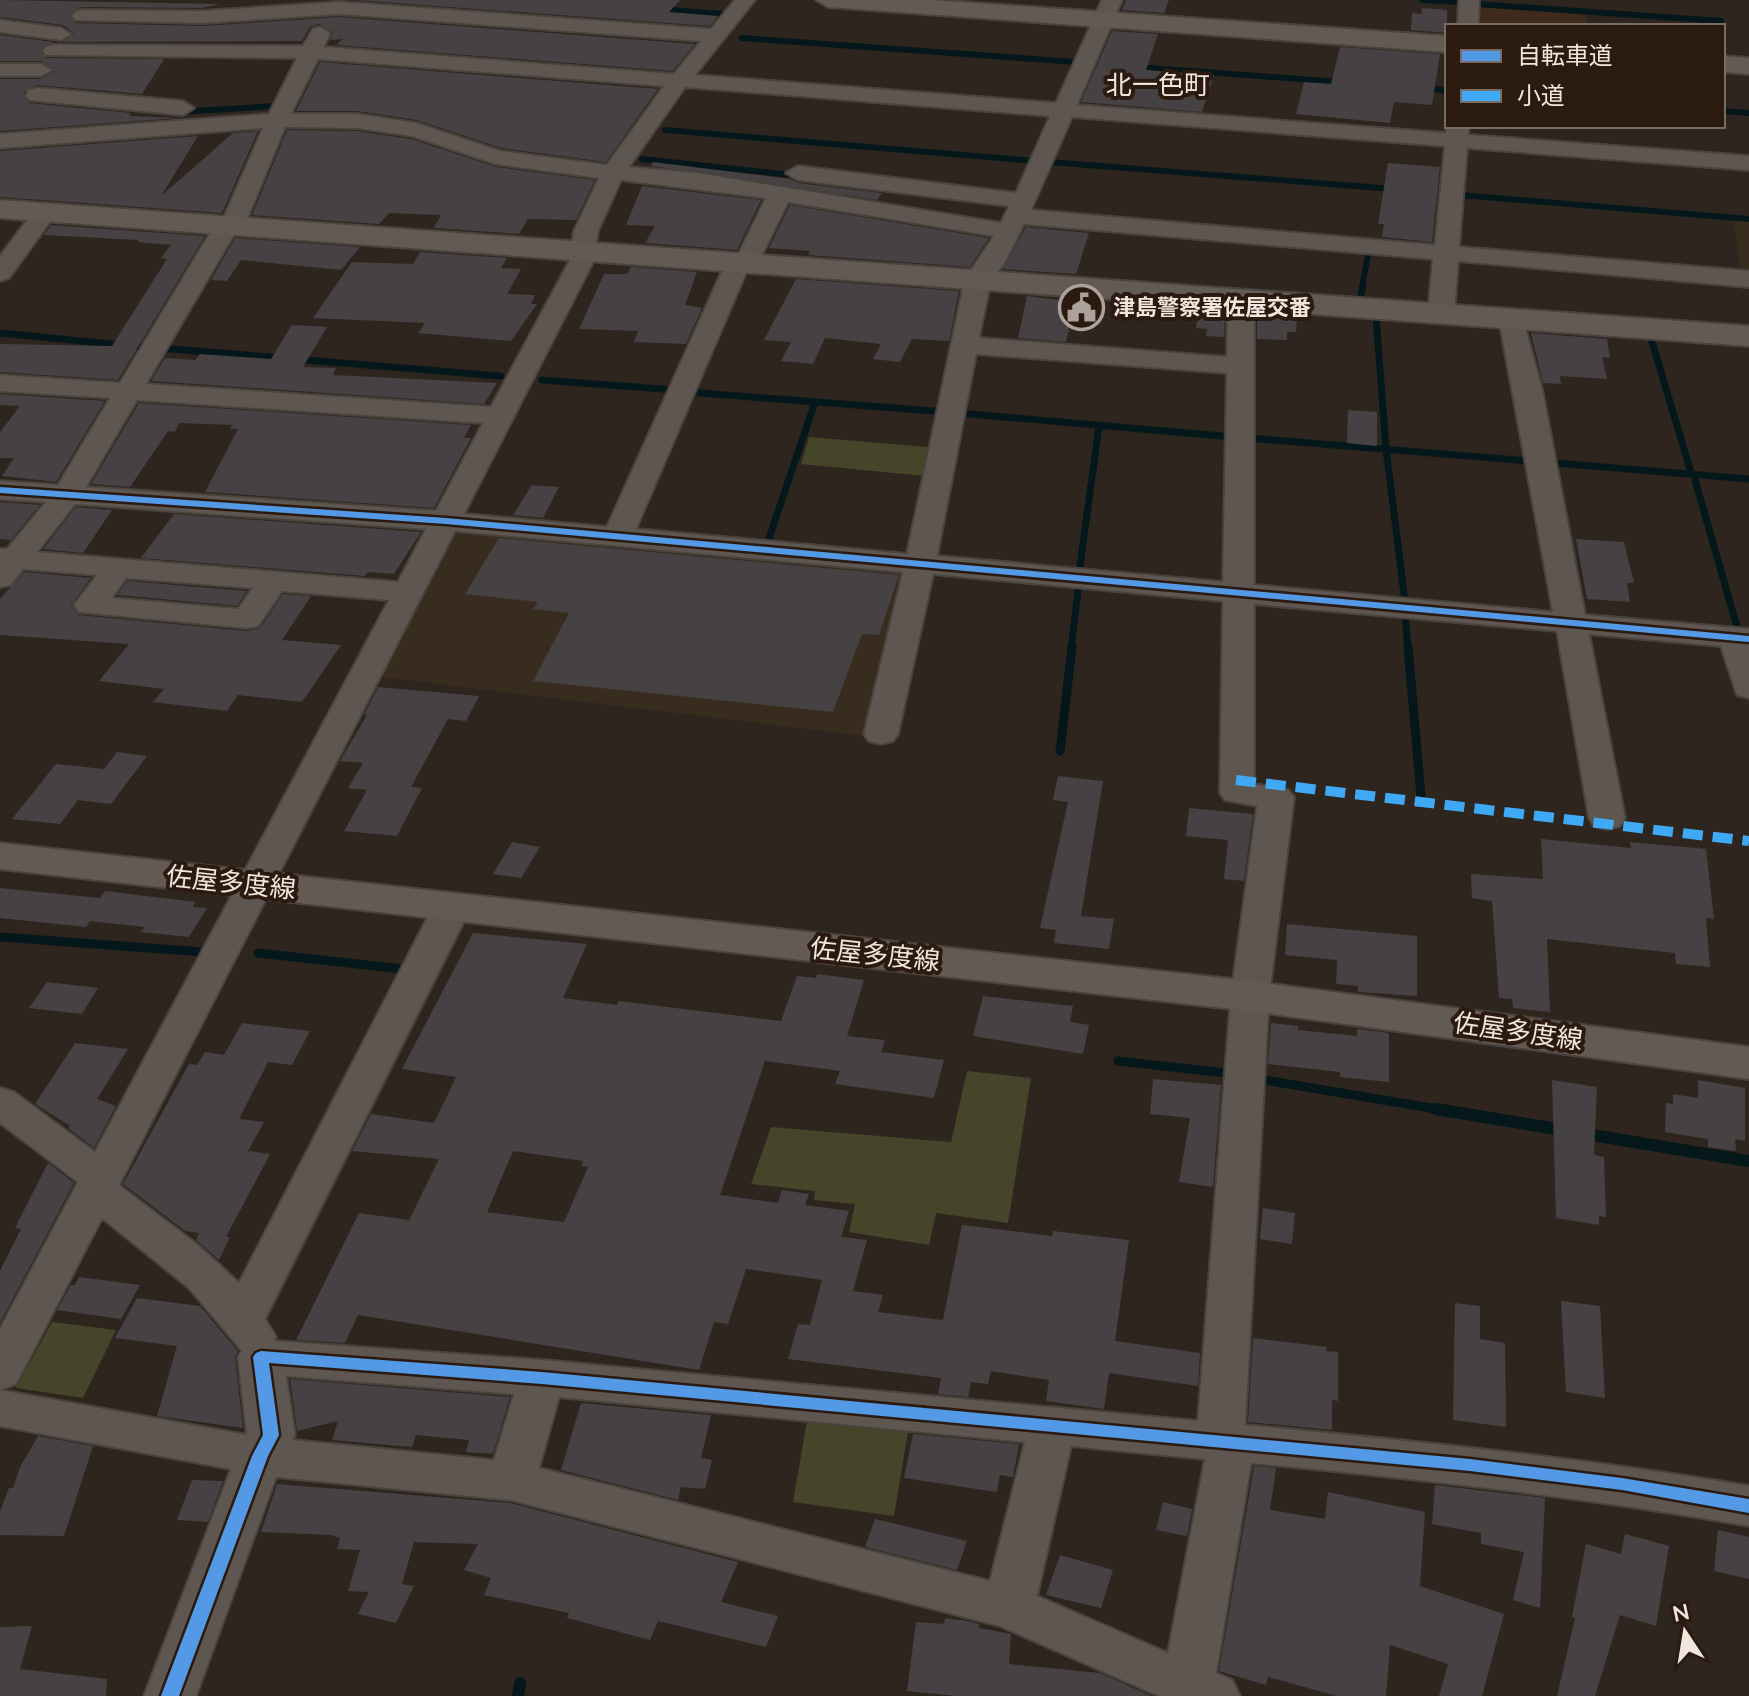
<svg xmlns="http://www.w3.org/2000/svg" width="1749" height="1696" font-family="'Nunito Sans','Noto Sans JP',sans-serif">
<rect width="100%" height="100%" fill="#2f251f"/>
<path fill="#3f2a1c" d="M1477,6L1586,13L1587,26H1475Z"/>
<path fill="#382c1f" d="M1734,219L1749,220V278L1741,277Z
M460,527L908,569L872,737L381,677Z"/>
<path fill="#45452a" d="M809,437L939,448L935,477L801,464Z
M967,1071L1031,1078L1008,1223L936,1213L929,1245L849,1232L855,1204L814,1200L815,1191L751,1184L771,1127L951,1142Z
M52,1322L116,1330L83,1398L16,1388Z
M809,1409L910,1419L894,1516L793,1502Z"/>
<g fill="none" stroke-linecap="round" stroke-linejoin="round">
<path stroke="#04171a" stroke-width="6" d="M1422,0L1458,2
M1476,4L1721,21
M658,9L722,14
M742,38L1076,62
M1136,67L1340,82
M1423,88L1445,90
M1723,111L1749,113
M180,112L274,106
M665,130L1035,161
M642,159L801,176
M1049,162L1393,189
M1460,195L1749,219
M1362,287L1369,250"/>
<path stroke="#04171a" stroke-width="7" d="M1360,300L1363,285
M1376,316L1386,449L1405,602
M0,333L142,347
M1650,335L1690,469
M160,348L501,376
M542,380L676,390
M688,392L946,412
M959,413L1233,437
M1248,438L1749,479
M1695,480L1739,634
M767,544L815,402
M1079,573L1099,426
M1405,614L1408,649
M1071,649L1079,582"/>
<path stroke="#04171a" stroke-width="9" d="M1408,647L1421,796
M1060,751L1072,647
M0,937L204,952
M258,953L403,969
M1118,1061L1235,1074
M1259,1079L1448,1111"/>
<path stroke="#04171a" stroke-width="12" d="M1436,1109L1563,1130
M1586,1134L1749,1161
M518,1696L520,1683"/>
</g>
<path fill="#464243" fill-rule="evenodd" d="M0,0L220,4L202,8L82,7L70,14L75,23L202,26L340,17L695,44L673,71L336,45L343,39L330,40L333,32L319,24L310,27L302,41L63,42L74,33L63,25L0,17Z
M354,0H680L669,12L718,16L710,26Z
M1126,0H1169L1164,13L1122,10Z
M1422,8L1447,10V33L1411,30L1412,13L1421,14Z
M1112,31L1158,34L1146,70L1214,75L1202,112L1081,102Z
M0,35L53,42L41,49L46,58L164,59L142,94L36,85L23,93L29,103L131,113L129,116L179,118L0,131V79H41L55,71L41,61H0Z
M1340,47L1440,54L1432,105L1394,102L1390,123L1296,114L1304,82L1331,84Z
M320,62L658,89L606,162L501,148L416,120L357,111H296Z
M287,130L357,131L411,139L496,167L595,180L576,220L528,219L519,234L434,228L441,215L389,213L379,224L252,215Z
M258,131L222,213L0,197V151L198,136L161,196L233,133Z
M653,162L790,179L798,183L882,193L877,200L651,166Z
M1388,163L1440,167L1432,242L1382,237L1384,224H1378Z
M642,186L761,200L737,250L645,243L655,226L626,225Z
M790,205L989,238L970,267L808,255L810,251L769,248Z
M51,225L205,236L118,380L0,372V344L112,346L167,259L161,258L171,245L137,242L138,240L44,235Z
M1026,227L1089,233L1076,274L1003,269Z
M235,238L360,247L341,270L241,260L227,281L211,280Z
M420,252L507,258L501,268L521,269L507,294L535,295L531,304H537L511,341L418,333L425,323L313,318L352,262L413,264Z
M631,267L697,272L685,305L702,308L686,344L634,342L638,331L579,329L604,274H627Z
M796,279L959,291L949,341L912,339L900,362L873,359L881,344L825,338L813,364L781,361L791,342L764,340Z
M1027,296L1075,302L1066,342L1018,338Z
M1199,309L1225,311L1224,337L1206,336L1207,329L1196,328Z
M1257,313L1297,316L1296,332H1287V340L1257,339Z
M292,325L327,327L303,367L336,368L333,375L497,383L484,404L151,381L165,358L195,360L200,354L271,359Z
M1531,333L1607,339L1610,358L1602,357L1607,379L1560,376L1561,384L1543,383Z
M0,394L105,401L56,482L2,476L14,458H0V432L20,406L0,405Z
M139,403L471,425L464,438H471L434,508L205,492L238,429H230L232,425L179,423L175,432L168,431L130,487L91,484Z
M1348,410L1377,412V446L1347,443Z
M532,485L559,487L543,518L513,515Z
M0,502L40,505L11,540L0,539Z
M76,507L112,510L83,553L43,549Z
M174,514L421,532L394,574L368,572L365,576L141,558Z
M499,538L899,575L879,635L862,634L833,712L533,681L569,613L533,609L538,602L465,594Z
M1576,539L1624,542L1634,583H1627L1630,602L1587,599Z
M24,572L91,578L71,605L79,615L247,631L260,628L283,594L311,596L282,640L341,645L302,702L238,695L227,711L153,702L164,689L99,681L129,644L0,635V599Z
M127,581L247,591L237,606L117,595Z
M378,687L479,696L466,721L448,719L411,787L422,788L397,836L344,831L367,790L348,788L363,763L340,761L367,715H364Z
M117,752L147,756L111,804L78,800L60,824L12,819L56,764L104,769Z
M1058,776L1103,781L1081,916L1114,919L1109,949L1054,943L1056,930L1040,928L1068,802L1053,800Z
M1189,808L1253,814L1244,881L1224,879L1228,840L1186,836Z
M1541,839L1631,848L1630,842L1706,849L1714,919L1706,918L1710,967L1676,964L1675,953L1547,939L1550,1012L1513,1008L1512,999L1499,998L1492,901L1472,898L1471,874L1543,879Z
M512,842L540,847L521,878L493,874Z
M0,888L100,898L105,891L195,902L193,907L207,908L189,937L141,932L145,927L90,921L86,927L0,918Z
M1287,924L1417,936V996L1358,992V986L1336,984L1337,960L1285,955Z
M473,933L587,944L563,998L617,1005L618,1001L781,1021L797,976L816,978L817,974L864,980L847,1036L885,1040L881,1052L944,1060L934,1098L835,1084L840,1071L765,1061L720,1195L778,1203L782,1190L809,1194L805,1205L849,1211L841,1237L867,1240L853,1291L883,1295L878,1312L943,1320L962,1225L1052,1236L1053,1231L1129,1240L1115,1341L1200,1353L1198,1386L1109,1373L1104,1409L1046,1401L1049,1380L991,1371L988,1384L971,1382L968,1397L938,1394L941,1378L788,1359L798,1324L810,1325L822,1280L746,1269L728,1324L714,1322L699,1370L358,1315L345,1343L296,1340L359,1213L409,1220L439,1159L352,1151L371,1114L434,1123L456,1077L402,1069ZM513,1151L583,1161L581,1166L588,1167L564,1222L487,1212Z
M47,982L98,988L82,1014L29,1008Z
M983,996L1073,1006L1070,1022L1089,1025L1083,1054L973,1036Z
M242,1023L310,1031L292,1065L268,1062L239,1119L264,1122L248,1151L270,1154L226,1237H230L219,1260L196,1240L199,1233L185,1231L123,1184L189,1064L197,1065L205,1052L224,1055Z
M1271,1023L1298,1026V1030L1357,1036V1029L1389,1033V1082L1340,1077V1072L1268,1064Z
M75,1043L128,1049L97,1099L116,1106L94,1148L68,1128L70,1126L35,1104Z
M1153,1079L1221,1085L1213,1187L1179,1182L1190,1118L1150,1114Z
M1552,1080L1597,1087L1594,1155L1604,1157L1606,1217L1599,1216V1225L1556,1218Z
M1698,1080L1745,1088V1141L1735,1139L1736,1151L1708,1147V1139L1665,1132L1666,1103L1673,1104V1094L1698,1098Z
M48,1163L74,1183L0,1323V1271L21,1229L15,1228Z
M1263,1208L1295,1213L1292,1244L1260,1239Z
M79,1277L140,1285L121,1319L57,1310L71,1285H75Z
M137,1298L200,1306L238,1351L235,1357L243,1428L157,1416L177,1346L115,1338Z
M1561,1301L1600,1306L1605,1398L1566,1392Z
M1455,1303L1480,1306V1339L1505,1343L1506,1427L1453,1420Z
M1253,1338L1327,1347L1326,1351L1338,1352V1401L1332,1400V1430L1248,1422Z
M290,1379L510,1397L493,1454L466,1452L469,1440L416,1435L412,1447L332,1440L338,1421L297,1431Z
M581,1403L711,1415L701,1458L712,1460L705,1489L681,1487L678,1500L561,1470Z
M913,1434L1019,1444L1013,1477L1000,1475L997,1492L904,1478Z
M38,1436L93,1446L64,1536L0,1535V1512L9,1488H13L20,1467Z
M1254,1466L1276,1468L1270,1510L1325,1519L1328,1492L1425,1512L1420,1586L1504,1614L1482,1696H1439L1448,1664L1390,1645L1386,1696H1337L1268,1677L1266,1685L1219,1671Z
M192,1480L223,1481L208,1522L177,1520Z
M277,1484L510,1503L738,1562L721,1602L778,1616L766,1647L658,1621L650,1640L567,1618L569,1613L484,1595L491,1578L464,1570L478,1544L414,1542L402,1584L414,1586L396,1623L358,1614L369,1592L348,1591L360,1550L337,1549L340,1538L331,1535L261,1532Z
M1435,1485L1545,1498L1540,1608L1513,1600L1524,1552L1481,1544V1533L1432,1524Z
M1163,1502L1192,1509L1187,1536L1156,1530Z
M875,1519L967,1541L957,1570L865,1547Z
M1718,1530L1749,1537V1579L1714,1571Z
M1625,1534L1669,1546L1656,1626L1620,1615L1595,1696H1557L1575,1618L1572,1617L1586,1544L1621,1554Z
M1060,1555L1113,1570L1101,1608L1046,1595Z
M945,1618L967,1621L979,1624V1628L1011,1634L1009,1664L1100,1673L1151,1696H956L907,1691L916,1622L944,1624Z
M32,1626L20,1669L107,1679L106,1696H0V1627Z"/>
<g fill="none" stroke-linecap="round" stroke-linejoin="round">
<defs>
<path id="street" d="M735,0H755L695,75L1056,103L1102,0H1122L1077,105L1446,133L1447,126H1469L1468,135L1749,156V170L1467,148L1459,247L1749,271V287L1458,261L1454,313L1441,321L1428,313L1433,259L1024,224L1004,264L991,279L979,338L1227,357L1228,299L1232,294H1250L1254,299V585L1553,612L1499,319L1503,313H1521L1542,389L1585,615L1749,629V698L1737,695L1721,646L1589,634L1625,818L1620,826L1607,829L1594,826L1589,818L1557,631L1254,604V784L1288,790L1294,797L1269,996L1245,1425C1414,1441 1582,1458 1749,1486V1526C1584,1497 1418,1479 1251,1463L1216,1673L1232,1680L1240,1696H1159L1000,1626L511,1500L276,1477L196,1696H144L231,1469L0,1426V1390L247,1435L238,1357L242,1351L189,1288L102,1218L16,1384L0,1390V1329L78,1182L0,1123V1088L14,1092L95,1152L389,600L282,591L258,626L247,628L79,612L74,605L97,575L23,569L11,585L0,587V549H7L46,502L0,499V481L58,485L110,398L0,391V375L120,383L216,223L224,217L263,128L0,148V134L269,114L297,58L46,55L43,51L46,47L53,45L303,46L313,29L320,27L330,33L324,47L674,74L701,41L340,14L202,23L75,20L72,16L75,12L82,10L202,11L340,2L711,29ZM318,59L664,86L607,165L500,151L416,123L357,114H291ZM685,87L1050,116L1016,193L798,166L786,173L798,180L1009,206L1001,223L697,173L629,167ZM1072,117L1445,146L1435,245L1031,210ZM285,127L357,128L412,136L496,164L599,178L574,231L569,262L491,407L146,384L236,231L245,224ZM621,180L766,198L739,253L727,260L607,527L464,514L593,262L598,231ZM788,202L994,236L965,279L907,554L636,529L748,268L759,261ZM976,354L1227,373L1223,582L937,556ZM137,400L483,423L436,511L86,487ZM75,504L426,529L398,582L37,552ZM455,531L903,572L864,734L869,741L881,744L893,741L898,734L933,574L1223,601L1220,793L1225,800L1257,806L1231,996L1198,1421L542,1360L274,1341L276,1337L265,1319L471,907L465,899L452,895L439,899L433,907L239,1283L199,1246L119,1185ZM126,578L253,588L238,609L112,598ZM286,1376L514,1394L494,1460L292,1440L295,1435ZM559,1397L1025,1442L990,1581L539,1468ZM1071,1446L1205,1459L1168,1653L1037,1596Z
M1459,0H1479L1478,26H1458Z
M0,20L61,28L71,34L61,40L0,32Z
M0,64H41L52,70L41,76H0Z
M37,88L183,101L194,108L183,115L29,100L26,95L29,90Z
M45,205L57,212L9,278L0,281V256L37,207Z"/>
<path id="secondary" d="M816,0H932L1447,36V52L828,7Z
M1723,56L1749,58V74L1723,72Z
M0,200L1749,326V346L0,218Z
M0,843L1250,981L1749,1047V1079L1250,1011L0,869Z"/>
</defs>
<use href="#street" stroke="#4a423d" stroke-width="4"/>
<use href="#secondary" stroke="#4a423d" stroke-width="4"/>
<use href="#street" fill="#5e5751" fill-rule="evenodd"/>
<use href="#secondary" fill="#635a54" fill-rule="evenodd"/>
<path stroke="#3fa9f5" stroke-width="10" stroke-dasharray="20 10" stroke-linecap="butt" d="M1236,780L1749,841"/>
<defs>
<path id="cycleway" d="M0,487L446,518L1749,636V642L446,524L0,493Z
M261,1351L542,1372L1470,1459L1622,1478L1749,1499V1513L1622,1490L1470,1471L542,1384L269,1363L279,1435L268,1456L179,1696H161L252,1456L263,1435L253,1357L256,1353Z"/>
</defs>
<use href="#cycleway" stroke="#2b1a0f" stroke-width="5"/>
<use href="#cycleway" fill="#5399e6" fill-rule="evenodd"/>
</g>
<defs>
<symbol id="civic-ring" viewBox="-11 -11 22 22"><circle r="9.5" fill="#2b1a0f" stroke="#ada29b" stroke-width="1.5"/><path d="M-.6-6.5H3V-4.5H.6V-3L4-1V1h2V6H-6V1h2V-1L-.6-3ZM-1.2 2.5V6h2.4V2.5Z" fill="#ada29b"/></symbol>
</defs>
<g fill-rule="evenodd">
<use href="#civic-ring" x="1056" y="282" width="51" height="51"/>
</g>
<g text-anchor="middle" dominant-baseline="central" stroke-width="8" stroke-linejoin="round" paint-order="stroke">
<g font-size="22" font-weight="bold" fill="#f1e6de" stroke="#2b1a0f" text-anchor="start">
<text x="1113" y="308">津島警察署佐屋交番</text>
</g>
<g font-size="26" fill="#f1e6de" stroke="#2b1a0f">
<text x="1158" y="85">北一色町</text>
</g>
<g font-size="26" fill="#f1e6de" stroke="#2b1a0f">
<text transform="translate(231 883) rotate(6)">佐屋多度線</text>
<text transform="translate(875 955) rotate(6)">佐屋多度線</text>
<text transform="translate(1518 1032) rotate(8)">佐屋多度線</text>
</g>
</g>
<rect x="1445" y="24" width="280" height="104" fill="#2b1a0f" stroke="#7a6c62" stroke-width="2"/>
<rect x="1461" y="50" width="40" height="12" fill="#5399e6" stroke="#7a6c62" stroke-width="2"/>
<text x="1517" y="64" font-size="24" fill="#f1e6de">自転車道</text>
<rect x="1461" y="90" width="40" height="12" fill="#3fa9f5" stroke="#7a6c62" stroke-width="2"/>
<text x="1517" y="104" font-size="24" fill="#f1e6de">小道</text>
<g transform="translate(1685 1632) rotate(348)" stroke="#2b1a0f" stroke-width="6" paint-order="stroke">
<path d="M0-6L14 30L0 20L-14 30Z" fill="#f1e6de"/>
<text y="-12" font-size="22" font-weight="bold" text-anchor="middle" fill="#f1e6de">N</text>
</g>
</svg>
